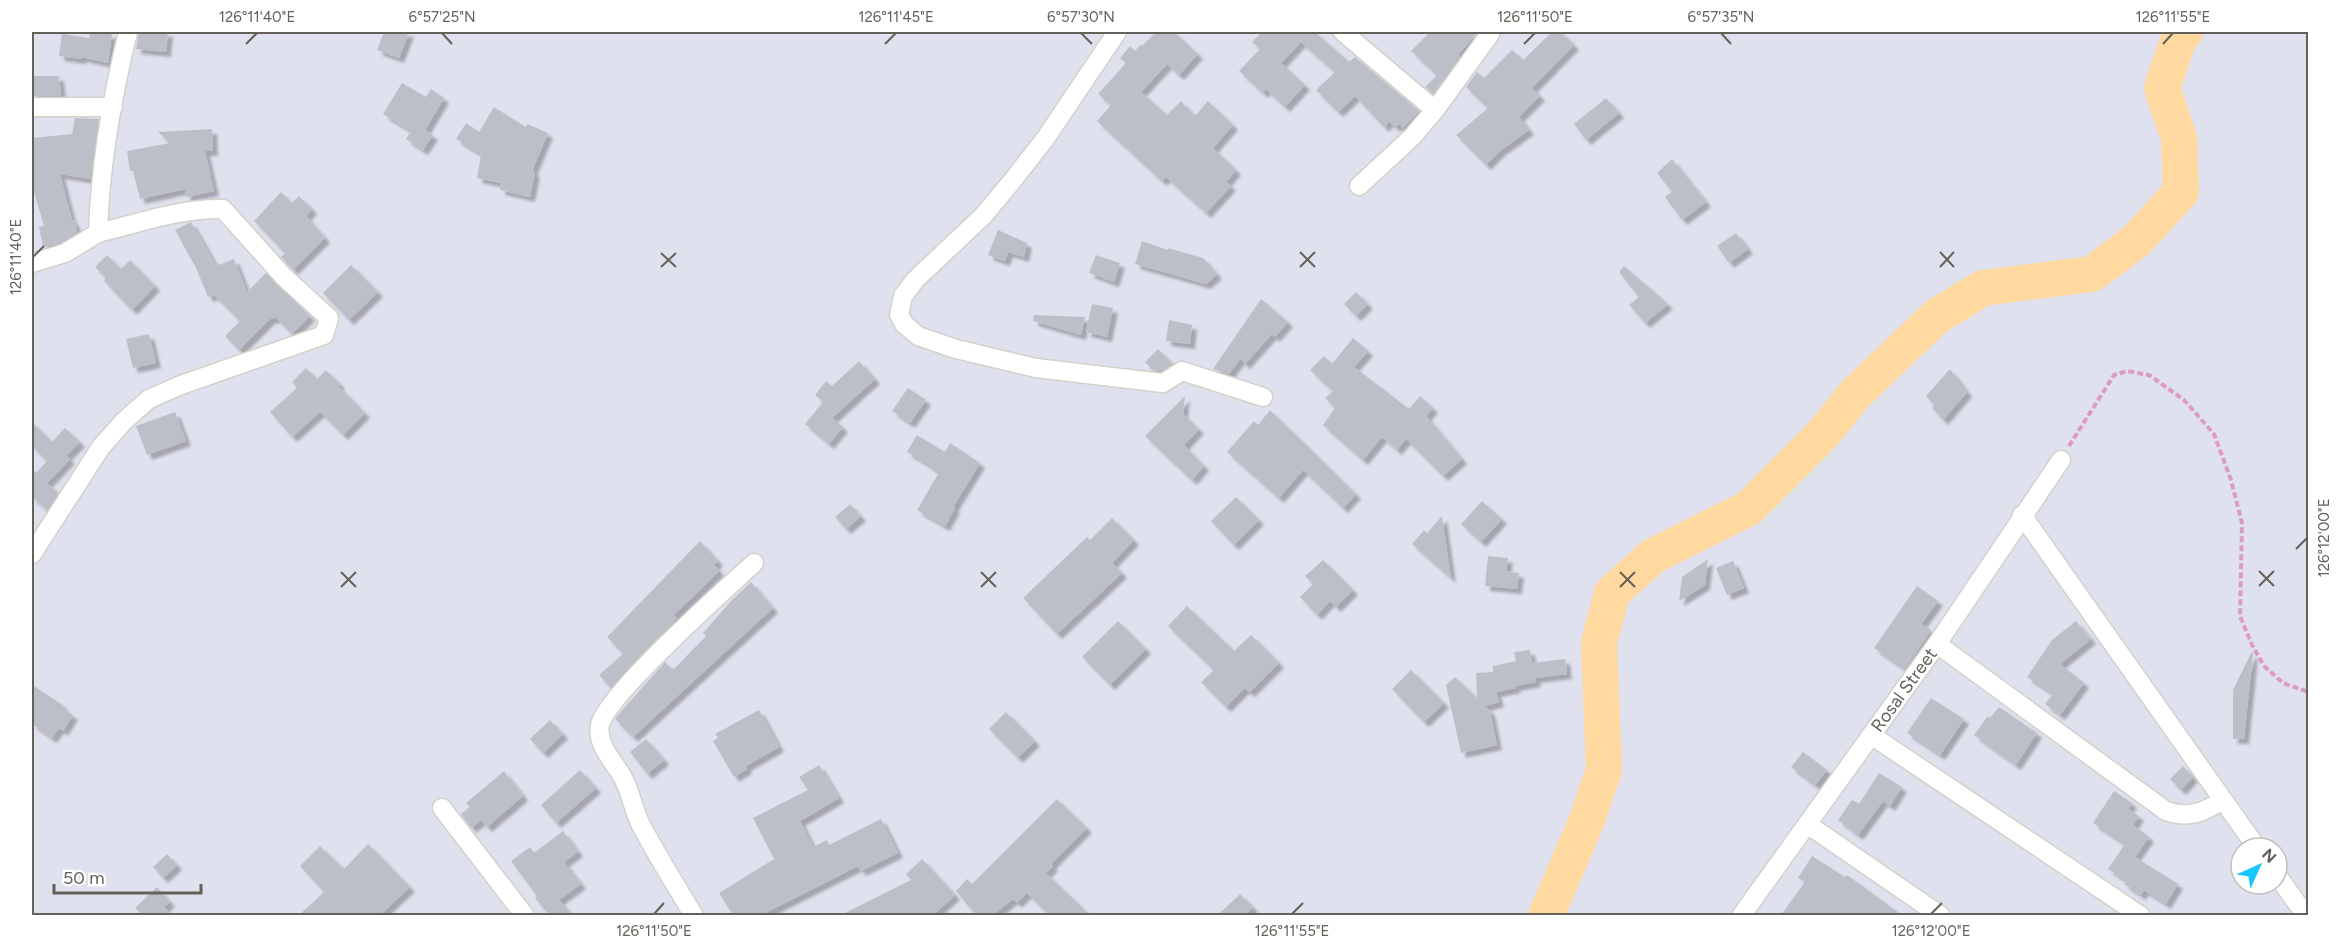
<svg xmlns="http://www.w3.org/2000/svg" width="2340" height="947" font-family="Figtree,sans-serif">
<defs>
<filter id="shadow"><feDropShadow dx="5" dy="5" stdDeviation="1.5" flood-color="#0004"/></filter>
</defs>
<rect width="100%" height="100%" fill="#e0e1ee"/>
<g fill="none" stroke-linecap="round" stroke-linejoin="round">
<path stroke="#ffd9a0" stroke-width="36" d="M1546,916L1587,820L1604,770L1599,643L1612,593L1653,556L1749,508L1824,433L1855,394L1937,316L1983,288L2092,274L2136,241L2181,192L2179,138L2162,88L2179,38L2185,32"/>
</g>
<path fill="#bdbfc8" filter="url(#shadow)" d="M91,32L112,34L108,63L82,57L81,59L59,56L62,34L89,38Z
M139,32H168L166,52L136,49Z
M384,32H409L399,58L377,50Z
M1156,32H1174L1198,54L1179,75L1167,64L1141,92L1167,115L1181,101L1195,116L1208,101L1233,125L1213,148L1236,170L1226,182L1231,186L1206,213L1166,177L1162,181L1097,121L1111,105L1098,94L1126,63L1120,58L1130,46L1135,51L1141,44L1142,46Z
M1262,32H1315L1349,62L1355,57L1419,111L1403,128L1399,124L1395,127L1389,121L1384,127L1355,96L1338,112L1316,90L1335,72L1301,42L1281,63L1305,85L1285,107L1266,89L1263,93L1239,71L1260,49L1252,42Z
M1430,32H1478L1458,55L1460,56L1433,94L1425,87L1437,75L1411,51Z
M1552,32H1561L1574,45L1532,88L1540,96L1519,117L1529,130L1501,150L1486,165L1456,135L1488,108L1466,87L1477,72L1484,78L1512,50L1523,60Z
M32,76H59L61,96H32Z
M402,83L426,97L431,89L444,98L425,130L433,135L423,150L406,139L411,131L383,114Z
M1606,98L1619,113L1586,140L1574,124Z
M494,107L526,127L527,124L548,133L532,171L535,172L530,197L500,190L501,183L477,178L481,154L456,139L466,123L479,132Z
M75,118L99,119L90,179L60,174L72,221L74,220L77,233L60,243L43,247L39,227L44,226L32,185V138L72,134Z
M212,129L213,151H205L214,191L186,197L185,189L140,199L133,171H130L127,151L170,143L158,132Z
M1672,159L1706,202L1682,220L1665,197L1672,192L1657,173Z
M281,192L292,203L299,196L312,209L306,216L325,238L293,270L281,257L285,253L254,221Z
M191,222L216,266L234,259L247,292L266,273L310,316L292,334L275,317L273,319L271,318L239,350L225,336L240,321L214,295L208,297L196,268L175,230Z
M998,230L1027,243L1024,257L1008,252L1005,261L988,255Z
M1736,233L1748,249L1729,263L1717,246Z
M1142,241L1168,250V248L1203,258L1217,274L1206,284L1135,264Z
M107,255L121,269L130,260L155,286L132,310L104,281L106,278L95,267Z
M1096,255L1120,263L1114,282L1089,273Z
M351,265L378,292L349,320L323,293Z
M1624,266L1668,304L1645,323L1629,305L1639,297L1619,272Z
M1356,292L1368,304L1356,316L1344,304Z
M1261,299L1288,322L1275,337L1272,334L1245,364L1240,359L1229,374L1213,369Z
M1092,304L1113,308L1107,337L1086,332Z
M1034,315L1085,317L1081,335L1033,321Z
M1169,320L1192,325L1190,344L1166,341Z
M149,334L156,363L133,368L126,339Z
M1353,338L1368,351L1354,367L1409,409L1420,396L1433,408L1426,416L1462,459L1443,476L1406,439L1397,450L1382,437L1363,460L1323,425L1335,408L1325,398L1333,391L1310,370L1324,356L1332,364Z
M1158,349L1173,364L1160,371H1154L1145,362Z
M859,361L875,379L832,418L843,427L829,444L805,424L823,402L815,395L826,381L832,386Z
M306,368L317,379L326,370L340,384L338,386L365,413L343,435L320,412L292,437L270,412L297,388L292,382Z
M1950,369L1967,392L1943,420L1932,408L1934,405L1926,396Z
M908,388L926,400L910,423L892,411Z
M1185,396L1183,414L1199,429L1184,445L1204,466L1192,480L1145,436Z
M1270,410L1356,494L1343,508L1303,470L1279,498L1227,452L1254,421L1258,425Z
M175,412L186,441L147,455L136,426Z
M32,422L52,442L65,428L80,442L66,456L70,459L47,483L58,493L47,510L33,498L32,500V469L36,473L47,461L32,446Z
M917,435L945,452L950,443L980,463L953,507L955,508L945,526L917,510L938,474L933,471L934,468L907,452Z
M1236,497L1259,520L1234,545L1211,521Z
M1482,501L1502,519L1481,542L1461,524Z
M850,504L861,516L846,529L835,517Z
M1442,516L1451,578L1412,544L1424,530L1427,533Z
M1112,518L1134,540L1112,563L1122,573L1057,634L1023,598L1087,537L1090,540Z
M700,541L718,561L714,565L719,571L674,615L677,618L611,688L599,675L623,654L607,637Z
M1488,556L1508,558L1506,571L1519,573L1517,589L1485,586Z
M1708,559L1705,585L1679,601L1682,577Z
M1323,560L1353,590L1336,607L1330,601L1317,615L1300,597L1313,584L1305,576Z
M1733,561L1744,588L1727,595L1716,568Z
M751,582L773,608L633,737L615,719L617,716L665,662L673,670L706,636L703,633L731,601Z
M1917,586L1938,601L1921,624L1931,630L1905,669L1874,648Z
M1187,606L1234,651L1251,635L1279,663L1250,692L1245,688L1226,707L1201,682L1214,670L1168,626Z
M1118,621L1146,649L1110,685L1082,657Z
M2076,621L2091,639L2060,664L2084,683L2060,715L2045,704L2053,694L2027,677L2052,640Z
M1530,650L1532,663L1565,659L1567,674L1535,678L1536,682L1515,686L1516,688L1496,692L1499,702L1485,706L1490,711L1497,745L1461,753L1446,685L1455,677L1477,698L1476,673L1493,672V666L1516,661L1514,652Z
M2251,653H2253L2244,739H2233V690Z
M1411,670L1444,703L1424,722L1392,689Z
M32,685L64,706L62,708L73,715L63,731L59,728L52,738L32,724Z
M1931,698L1964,719L1940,755L1907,733Z
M1999,707L2037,733L2016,765L1974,735L1988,716L1990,718Z
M759,710L779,747L746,766L747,769L734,777L713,741L718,738L715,734Z
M1006,712L1035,741L1018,758L989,729Z
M550,720L563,734L543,753L530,739Z
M646,739L664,760L647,774L630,752Z
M1803,752L1827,770L1815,785L1791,767Z
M819,765L839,798L800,821L813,847L827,840L829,845L881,819L898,853L861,871L858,866L761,915H733L719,893L774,859L753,818L808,790L799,777Z
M2183,766L2193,777L2181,790L2170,779Z
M580,770L596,788L556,823L541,805Z
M504,771L523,796L487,827L481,820L471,828L461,814L470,807L466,803Z
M1879,773L1902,787L1890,806L1883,801L1858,835L1838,820L1852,800L1859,804Z
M2114,791L2132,803L2128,809L2139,816L2133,825L2149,837L2135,857L2178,884L2166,904L2144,890L2141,895L2124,884L2126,881L2108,869L2125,844L2093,823Z
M1057,799L1087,828L1051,864L1053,866L1046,873L1090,915H1049L1027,893L1017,903L1013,899L993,915H976L956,891L967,879L972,884Z
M563,831L578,852L564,862L581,884L559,900L572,915H549L535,898L537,896L511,861L530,847L534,853Z
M368,844L410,887L380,915H299L324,892L300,866L320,846L344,869Z
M167,854L177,865L163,878L153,867Z
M1812,856L1845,877L1847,875L1902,915H1781L1805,882L1798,878Z
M922,859L955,895L933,915H841L911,880L906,874Z
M157,887L170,902L164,907L172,915H142L135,908Z
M1240,894L1253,907L1245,915H1218Z"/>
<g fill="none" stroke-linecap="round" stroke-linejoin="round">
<defs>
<path id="street" d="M1117,32L1045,139L1013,180L984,215L915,280L903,296L899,315L904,324L918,336L956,349L1036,368L1163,383L1182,371L1263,397
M1343,32L1435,110
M32,107H113
M1359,186L1412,137L1435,110L1490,34
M32,263L65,253L98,233C100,166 112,97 128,32
M2022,515L2257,848
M32,554L101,447L124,421L149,399L181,385L324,335L329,318L284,277L223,209C181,208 139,223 98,233
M1937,644L2166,811C2189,819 2204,812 2223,800
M1871,735L2141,916
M442,808L525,916
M1807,824L1941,916
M2277,875L2306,916
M694,916C676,885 657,856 641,825C633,810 631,792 623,778C615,762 596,746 600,725C607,694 725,590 754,563
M1741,916L1937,644L2061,460"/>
</defs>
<use href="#street" stroke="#d2d1ca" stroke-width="21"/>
<path stroke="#dc9bc1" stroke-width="4" stroke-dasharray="6 3" stroke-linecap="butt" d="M2069,446L2114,375L2127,371L2149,375L2184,400L2214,434L2231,480L2242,523L2240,616L2252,645L2264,666L2283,683L2308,692"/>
<use href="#street" stroke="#fff" stroke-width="18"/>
</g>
<path fill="none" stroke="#636159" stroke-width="2" d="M442,33L452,44M1081,33L1092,44M1721,33L1731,44M246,44L257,33M885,44L896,33M1524,44L1535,33M2163,44L2173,33M1300,252L1315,267M1940,252L1954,267M661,253L676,267M33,257L44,246M661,267L676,253M1300,267L1315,252M1940,267L1954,252M2296,549L2307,538M2259,571L2274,586M341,572L356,587M981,572L996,587M1620,572L1635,587M2259,586L2274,571M341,587L356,572M981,587L996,572M1620,587L1635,572M654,914L664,903M1292,914L1303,903M1931,914L1942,903"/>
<g text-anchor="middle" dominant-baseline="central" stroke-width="4.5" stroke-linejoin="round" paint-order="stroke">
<g font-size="18" fill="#636159" stroke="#fff">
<text transform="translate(1904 690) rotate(-54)">Rosal Street</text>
</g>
</g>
<rect width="2340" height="947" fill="none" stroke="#ffffff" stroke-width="66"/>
<g transform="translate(2259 866) rotate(45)"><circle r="28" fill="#ffffff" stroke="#c1c0bd" stroke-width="1.5"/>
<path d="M0-4.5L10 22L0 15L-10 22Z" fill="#19c5fc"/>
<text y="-9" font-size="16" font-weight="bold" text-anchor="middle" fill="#636159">N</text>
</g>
<path d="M54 884v9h147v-9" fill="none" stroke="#636159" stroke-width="3"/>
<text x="63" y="884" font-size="18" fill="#636159" stroke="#ffffff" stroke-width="4.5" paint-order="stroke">50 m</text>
<rect x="33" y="33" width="2274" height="881" fill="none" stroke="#636159" stroke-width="2"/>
<g font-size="15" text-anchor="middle" fill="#636159">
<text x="257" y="22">126°11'40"E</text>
<text x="442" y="22">6°57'25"N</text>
<text x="896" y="22">126°11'45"E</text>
<text x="1081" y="22">6°57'30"N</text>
<text x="1535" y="22">126°11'50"E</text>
<text x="1721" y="22">6°57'35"N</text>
<text x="2173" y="22">126°11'55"E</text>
<text transform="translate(16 257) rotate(-90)" y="5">126°11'40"E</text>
<text transform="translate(2324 538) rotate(-90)" y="5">126°12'00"E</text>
<text x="654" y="936">126°11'50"E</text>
<text x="1292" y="936">126°11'55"E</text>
<text x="1931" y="936">126°12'00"E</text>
</g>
</svg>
